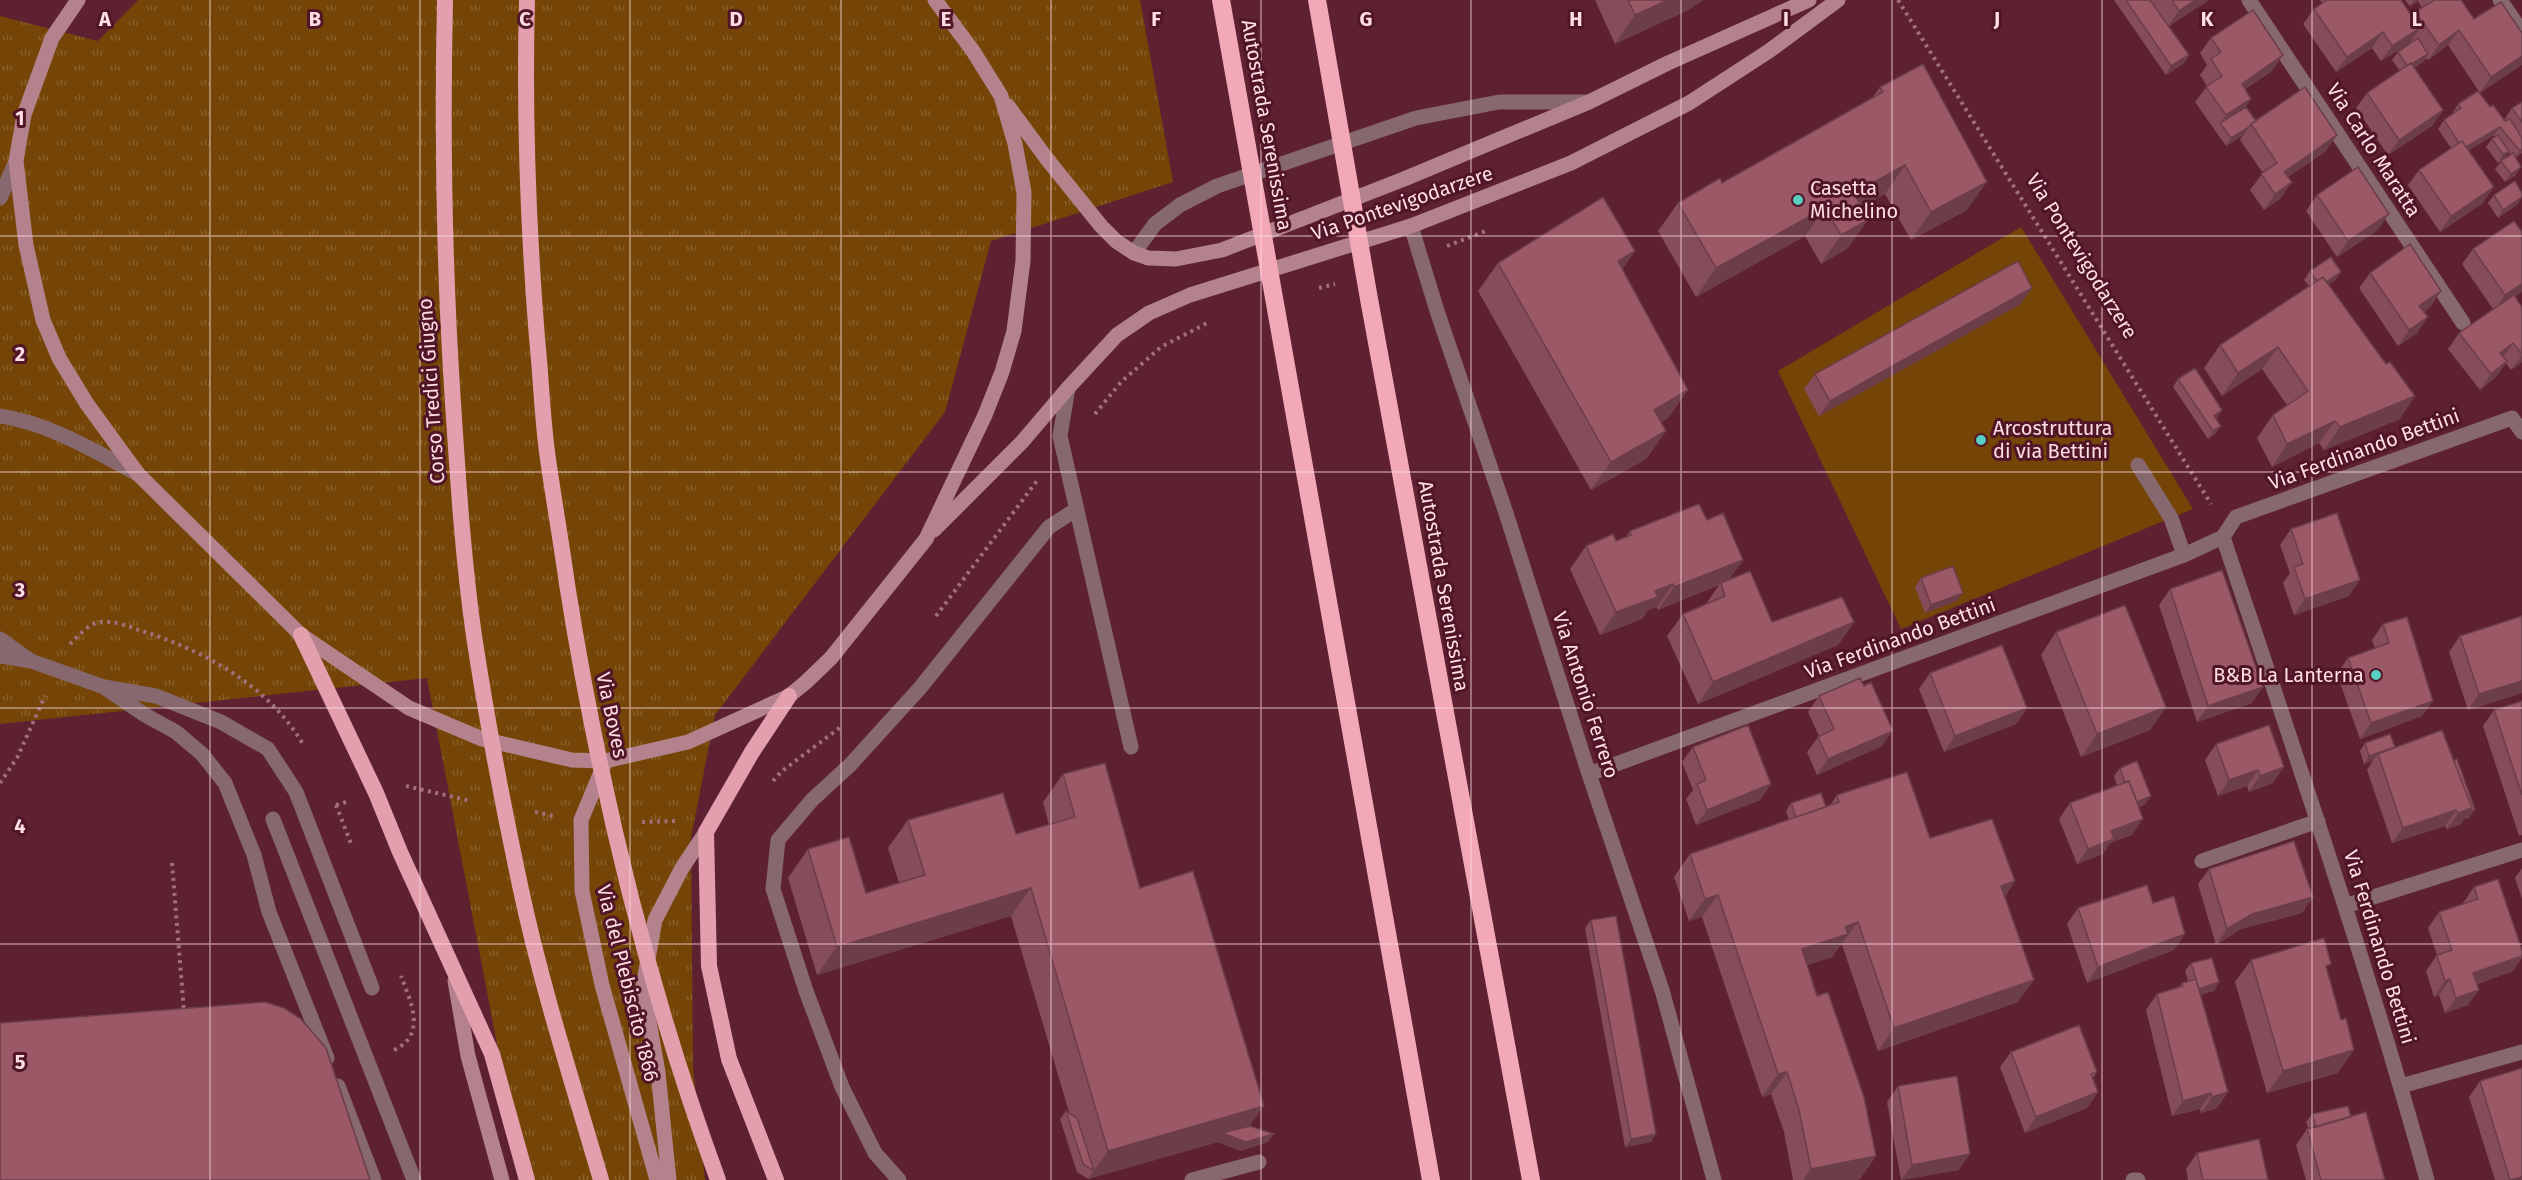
<svg xmlns="http://www.w3.org/2000/svg" width="2522" height="1180" font-family="'Fira Sans',sans-serif">
<defs>
<pattern id="grass-tufts" width="24" height="20" patternUnits="userSpaceOnUse" patternTransform="scale(1.5)"><rect width="24" height="20" fill="#744506"/><path d="M3 7l-1-3M5 7V3M7 7l1-3M15 17l-1-3M17 17v-4M19 17l1-3" fill="none" stroke="#895f2a"/></pattern>
</defs>
<rect width="100%" height="100%" fill="#5d2132"/>
<path fill="url(#grass-tufts)" d="M138,0H1140L1173,182L991,241L945,412L715,715L691,838L693,1068L705,1180H523L427,678L0,724V16L98,41Z"/>
<path fill="#744506" d="M2021,227L2193,509L1901,629L1778,371Z"/>
<g fill="none" stroke-linecap="round" stroke-linejoin="round">
<path stroke="#a1707d" stroke-width="4" stroke-dasharray="3 4.5" stroke-linecap="butt" d="M1898,0L2211,504
M1447,246L1488,230
M1319,288L1335,284
M1095,414L1121,382L1161,347L1209,322
M936,616L1039,478
M70,644C78,636 89,624 99,622C113,620 127,626 139,630C203,650 270,686 304,746
M773,781L782,771L842,726
M0,783L17,758L45,696
M406,786L471,801
M336,805L346,802
M336,805L352,846
M535,812L554,816
M642,822L677,821
M172,863L184,1012
M394,1050C427,1035 411,1002 401,976"/>
<path stroke="#87686e" stroke-width="15" d="M1134,253L1155,224L1180,205L1217,186L1416,118L1499,102H1589
M1068,388L1060,436L1131,747
M2138,465L2171,518L2184,555
M0,639L28,659
M0,656L31,661L104,687L156,696L221,722L268,749L296,792L372,988
M104,687L145,715L176,732L202,754L225,783L254,855L269,912L327,1058
M273,819L414,1180
M338,1086L374,1180
M899,1180L875,1153L842,1087L806,991L773,889L778,840L812,800L850,765L920,688L1049,527L1077,509
M1192,1180L1259,1162"/>
<path stroke="#87686e" stroke-width="15" d="M2249,0L2463,323
M2500,0L2522,32
M1411,226L1438,314L1506,513L1589,774L1662,990L1714,1180
M2223,537L2236,517L2512,418L2522,432
M1589,774L2184,555L2223,537C2294,750 2367,963 2427,1180
M2202,861L2318,821
M2345,906L2522,850
M2401,1086L2522,1052
M2133,1180H2138"/>
<path stroke="#87686e" stroke-width="15" d="M0,198L16,161
M0,416C51,424 94,451 138,474"/>
<path stroke="#b3828c" stroke-width="15" d="M78,0L52,38L24,115L16,161L26,245L43,320L59,358L87,404L138,474L301,635L409,708L482,739L572,760L605,761L688,742L789,696L806,682L831,658L926,539L985,415L1002,372L1014,331L1023,261L1024,192L1015,144L1001,96L973,51L935,0
M1008,106L1047,159L1101,226L1116,241L1134,253L1148,258L1176,259L1222,250L1404,179L1589,102L1668,63L1809,0
M934,530L1022,442L1068,388L1117,335L1149,313L1190,295L1411,226L1571,163L1689,103L1769,51L1838,0
M604,765L581,820L582,891L602,985L657,1180
M455,981L468,1056L502,1180
M669,1180L658,1072L643,987L655,920L682,868L706,832"/>
<path stroke="#e39fad" stroke-width="16" d="M445,0C442,135 444,268 453,403C458,480 463,559 474,636C487,721 503,806 521,890C542,988 573,1084 601,1180
M527,0C524,113 528,226 537,338C541,376 542,414 547,452C553,496 561,540 567,584C599,786 647,987 718,1180
M301,635L376,793L400,852L492,1054L527,1180
M776,1180L729,1059L709,966L706,832L752,752L789,696"/>
<path stroke="#f2a8b7" stroke-width="18" d="M1221,0L1431,1180
M1317,0L1369,299L1531,1180"/>
</g>
<path fill="#854c59" fill-rule="evenodd" d="M1595,0H1703L1688,10L1615,44Z
M2114,0H2209L2169,26L2189,55L2184,63L2166,75Z
M2320,0H2401L2412,17L2415,12L2422,8L2418,1L2410,6L2405,0H2461L2474,19L2522,33L2480,93L2448,45L2428,60L2426,58L2423,62L2414,68L2443,110L2432,126L2388,155L2356,108L2367,93L2400,71L2392,60L2398,52L2408,44L2381,61L2372,48L2336,72L2303,24L2314,9L2322,3Z
M2211,38L2272,71L2245,89L2246,107L2256,121L2326,151L2288,177L2281,198L2264,210L2250,190L2263,173L2240,140L2243,135L2226,146L2195,102L2207,86L2200,75L2207,65L2200,53Z
M1880,87L1967,210L1911,240L1885,194L1861,207L1848,248L1821,264L1805,236L1696,297L1658,231L1678,203L1722,183L1873,97Z
M2522,102V154L2521,153L2516,158V175L2505,182L2495,169L2502,161L2498,163L2486,147L2492,139L2495,137L2494,135L2469,150L2483,203L2440,232L2408,185L2419,170L2451,148L2438,129L2444,120L2453,114V112L2458,104L2490,107L2504,120L2512,108ZM2508,152L2510,155L2504,159Z
M2317,195L2378,230L2337,257L2306,211Z
M2494,195L2518,204L2498,218L2488,203Z
M2473,249L2515,297L2522,307V362L2511,370L2506,363L2496,377L2480,390L2448,349L2459,333L2493,309L2462,264Z
M1635,251L1622,269L1688,390L1668,418L1661,422L1666,431L1646,459L1591,490L1478,291L1498,263Z
M2310,271L2341,272L2335,280L2328,285L2400,419L2324,450L2319,443L2272,467L2257,438L2273,415L2287,405L2262,369L2222,396L2204,368L2220,345L2309,286L2304,280Z
M2370,273L2441,291L2430,307L2424,312L2417,333L2398,346L2359,288Z
M2021,304L1819,416L1804,389L1815,374Z
M2178,379L2222,410L2216,419L2221,426L2215,434L2208,439L2173,387Z
M1707,520L1743,560L1729,579L1772,622H1854L1838,645L1698,704L1667,636L1683,614L1706,604L1719,585L1658,610L1657,607L1648,610L1642,619L1600,635L1570,569L1586,546L1616,541L1626,537L1630,531Z
M2291,529L2349,596L2294,615L2283,583L2290,573L2280,545Z
M1921,578L1957,601L1925,613L1915,587Z
M2170,589L2252,703L2197,722L2159,605Z
M2522,616V693L2468,710L2449,652L2460,636Z
M2383,624L2422,716L2360,739L2337,674L2348,658L2375,648L2372,640Z
M2056,632L2166,707L2150,730L2081,757L2041,655Z
M1930,673L2027,708L2016,724L1944,752L1919,689Z
M1819,696L1882,746L1817,775L1807,752L1819,736L1808,712Z
M2522,701V835L2519,836L2483,726L2494,710Z
M2269,725L2273,783L2249,792L2247,786L2218,796L2205,760L2216,744Z
M2365,743L2395,747L2394,748L2469,818L2464,819L2461,824L2447,829L2445,826L2392,843L2367,770L2373,760L2364,764L2360,751Z
M1693,747L1771,784L1760,800L1696,825L1686,799L1693,790L1682,762Z
M2120,768L2151,796L2145,804L2139,807L2132,835L2110,843L2103,854L2077,864L2059,819L2070,803L2117,785L2114,776Z
M1063,774L1140,888L1250,1126L1268,1142L1240,1151L1218,1142L1088,1179L1077,1172L1060,1119L1066,1111L1069,1112L1011,916L817,975L788,878L808,849L866,893L899,883L888,848L908,820L1016,834L1049,825L1043,802Z
M1837,795L1930,838L2015,881L2005,896L2018,1002L1878,1051L1842,945L1840,946L1832,957L1807,965L1876,1156L1860,1179L1855,1180H1793L1784,1132L1771,1094L1762,1097L1702,917L1689,921L1674,877L1690,854L1789,820L1786,811L1791,803L1826,807L1830,805Z
M2522,868V899L2515,878Z
M2209,869L2313,897L2302,913L2241,929L2216,945L2198,884Z
M2474,887L2513,971L2477,984L2468,1005L2445,1013L2439,995L2434,997L2426,971L2437,955L2428,928L2439,912L2463,904V903Z
M2153,903L2174,950L2087,983L2067,924L2078,908Z
M1591,920L1656,1134L1651,1142L1625,1147L1585,928Z
M2251,960L2327,969L2338,1073L2267,1093L2235,982Z
M2191,963L2219,982L2214,991L2200,994L2228,1092L2217,1108L2201,1113L2200,1109L2172,1116L2146,1010L2157,994L2179,987L2182,983L2188,981L2185,971Z
M2011,1052L2097,1072L2093,1078L2098,1092L2087,1108L2025,1133L2000,1067Z
M2480,1081L2522,1180H2495L2469,1097Z
M1898,1086L1959,1170L1901,1180L1887,1102Z
M2312,1114L2351,1117L2385,1180H2306L2296,1145L2307,1129H2309L2306,1122Z
M2197,1153L2268,1180H2188L2186,1169Z"/>
<path fill="#6c3e48" d="M1668,0H1703L1688,10L1615,44L1635,15Z
M2196,0H2209L2168,26L2179,11Z
M2414,0H2419L2410,6Z
M2420,28L2409,44L2381,61L2392,46Z
M2459,30L2448,45L2428,60L2439,45Z
M2383,32L2372,48L2336,72L2347,57Z
M2428,54L2423,62L2402,75L2408,67Z
M2189,55L2184,63L2166,75L2171,66Z
M2283,55L2272,71L2231,99L2242,84Z
M2522,56V65L2480,93L2491,77Z
M2251,99L2240,115L2220,123L2226,115Z
M2443,110L2432,126L2388,155L2399,140Z
M2249,127L2244,135L2226,146L2231,138Z
M2500,127L2494,135L2457,157L2462,149Z
M2337,135L2326,151L2273,187L2284,172Z
M2522,149L2521,154L2514,159L2520,151Z
M2509,152L2503,160L2498,163L2503,154Z
M1905,165L1885,194L1834,222L1854,193Z
M2521,167L2516,175L2505,182L2511,174Z
M1987,182L1967,210L1911,240L1931,212Z
M2292,182L2281,198L2264,210L2275,194Z
M2494,187L2483,203L2440,232L2451,216Z
M2522,197L2518,204L2498,218L2503,210Z
M1825,208L1805,236L1696,297L1716,268Z
M2389,214L2378,230L2337,257L2348,241Z
M1868,220L1848,248L1821,264L1841,235Z
M1635,251L1615,279L1618,261Z
M2341,272L2335,280L2314,294L2320,286Z
M2522,284V292L2494,311L2505,295Z
M2032,288L2021,304L1819,416L1830,401Z
M2441,291L2430,307L2408,322L2419,306Z
M2428,317L2417,333L2398,346L2409,330Z
M2513,343L2502,359L2500,353Z
M2278,347L2262,369L2222,396L2238,373Z
M2522,355V362L2511,370Z
M2507,361L2496,377L2480,390L2491,374Z
M1688,390L1668,418L1634,439L1654,410Z
M2415,396L2400,419L2324,450L2340,427Z
M2222,410L2217,418L2208,424L2214,416Z
M2335,421L2319,443L2272,467L2287,444Z
M2221,426L2215,434L2208,439L2213,431Z
M1666,431L1646,459L1591,490L1611,462Z
M1743,560L1727,582L1721,583L1719,585L1658,610L1674,587Z
M2360,580L2349,596L2294,615L2305,599Z
M1673,584L1657,607L1648,610L1642,619L1600,635L1616,612L1655,591Z
M1963,593L1957,601L1925,613L1931,605Z
M1854,622L1838,645L1698,704L1713,682Z
M2522,681V693L2468,710L2479,694Z
M2263,687L2252,703L2197,722L2208,706Z
M2433,701L2422,716L2360,739L2371,723Z
M2166,707L2150,730L2081,757L2097,734Z
M2027,708L2016,724L1944,752L1955,736Z
M1893,731L1882,746L1817,775L1828,759Z
M2395,747L2389,755L2378,754L2373,760L2364,764L2369,756Z
M2284,767L2273,783L2249,792L2260,776Z
M2258,770L2247,786L2218,796L2229,780Z
M1771,784L1760,800L1696,825L1707,810Z
M2151,796L2145,804L2128,811L2133,803Z
M2472,808L2475,810L2469,818L2464,819L2461,824L2447,829L2458,813Z
M2456,810L2445,826L2392,843L2403,828Z
M2143,819L2132,835L2110,843L2103,854L2077,864L2088,849L2111,831Z
M2015,881L1999,904L2001,886Z
M1031,888L1011,916L817,975L837,947Z
M1718,895L1702,917L1689,921L1705,899Z
M2313,897L2302,913L2241,929L2216,945L2227,929L2252,914Z
M1858,922L1832,957L1786,972L1802,949L1845,927Z
M2185,934L2174,950L2087,983L2098,967Z
M2522,956V958L2513,971L2462,988L2473,973Z
M2450,979L2439,995L2434,997L2445,981Z
M2034,980L2018,1002L1878,1051L1894,1028Z
M2219,982L2214,991L2193,997L2198,989Z
M2479,990L2468,1005L2445,1013L2456,998Z
M2354,1050L2338,1073L2267,1093L2283,1071Z
M1787,1072L1771,1094L1762,1097L1778,1074Z
M2098,1092L2087,1108L2025,1133L2036,1117Z
M2228,1092L2217,1108L2201,1113L2212,1097Z
M2211,1093L2200,1109L2172,1116L2183,1101Z
M1264,1106L1244,1134H1274L1268,1142L1240,1151L1218,1142L1088,1179L1108,1151Z
M1656,1134L1651,1142L1625,1147L1631,1139Z
M1970,1154L1959,1170L1901,1180L1912,1165Z
M1876,1156L1860,1179L1855,1180H1803L1811,1169Z
M2522,1177V1180H2512Z"/>
<path fill="#9b5867" stroke="#6c3e48" stroke-width="1.5" d="M1628,0H1668L1635,15Z
M2126,0H2150L2189,55L2171,66Z
M2172,0H2196L2179,11Z
M2327,0H2401L2420,28L2392,46L2383,32L2347,57L2314,9Z
M2434,0H2461L2474,19L2501,2L2522,33V56L2491,77L2459,30L2439,45L2415,12Z
M2253,10L2283,55L2242,84L2251,99L2226,115L2206,87L2222,76L2211,59L2221,52L2211,38Z
M2418,38L2428,54L2412,64L2411,63L2407,66L2398,52Z
M2411,63L2443,110L2399,140L2367,93Z
M1923,64L1987,182L1931,212L1905,165L1854,193L1868,220L1841,235L1825,208L1716,268L1678,203L1720,178L1722,183L1883,92L1880,87Z
M2305,87L2337,135L2284,172L2292,182L2275,194L2261,174L2277,163L2251,124Z
M2478,91L2490,107L2493,105L2505,121L2510,119L2522,138V149L2520,151L2500,127L2466,147L2462,141L2459,143L2444,120L2461,108L2458,104Z
M2522,102V122L2512,108Z
M2246,107L2256,121L2251,124L2249,127L2231,138L2220,123Z
M2498,135L2509,152L2503,154L2492,139Z
M2462,141L2494,187L2451,216L2419,170Z
M2513,153L2521,167L2511,174L2501,161Z
M2358,167L2389,214L2348,241L2317,195Z
M2515,181L2522,193V197L2503,210L2494,195Z
M1603,197L1635,251L1618,261L1688,390L1654,410L1666,431L1611,462L1498,263Z
M2514,221L2522,232V284L2505,295L2473,249Z
M2410,244L2441,291L2419,306L2428,317L2409,330L2370,273Z
M2331,257L2341,272L2326,282L2323,277L2317,281L2310,271Z
M2018,261L2032,288L1830,401L1815,374Z
M2323,277L2386,364L2390,362L2415,396L2340,427L2335,421L2287,444L2273,415L2308,391L2278,347L2238,373L2220,345Z
M2514,295L2522,307V354L2513,343L2500,353L2507,361L2491,374L2459,333Z
M2195,368L2222,410L2214,416L2221,426L2213,431L2178,379Z
M1699,504L1707,520L1723,513L1743,560L1674,587L1673,584L1655,591L1658,597L1616,612L1586,546L1613,534L1616,541L1631,535L1630,531Z
M2337,513L2360,580L2305,599L2294,567L2303,564L2291,529Z
M1953,566L1963,593L1931,605L1921,578Z
M2222,570L2263,687L2208,706L2170,589Z
M1750,571L1772,622L1842,597L1854,622L1713,682L1683,614L1725,596L1721,583Z
M2125,605L2166,707L2097,734L2056,632Z
M2522,616V681L2479,694L2460,636Z
M2407,617L2433,701L2371,723L2348,658L2389,643L2383,624Z
M2002,645L2027,708L1955,736L1930,673Z
M1860,678L1864,686L1871,682L1893,731L1828,759L1818,737L1834,729L1819,696Z
M2522,701V795L2494,710Z
M1748,725L1771,784L1707,810L1697,784L1706,780L1693,747Z
M2269,725L2284,767L2260,776L2258,770L2229,780L2216,744Z
M2442,730L2472,808L2458,813L2456,810L2403,828L2378,754Z
M2390,734L2395,747L2369,756L2365,743Z
M2457,759L2475,810L2470,811L2472,808L2454,761Z
M2137,761L2151,796L2137,802L2129,781L2125,782L2120,768Z
M1105,763L1140,888L1193,871L1264,1106L1108,1151L1031,888L837,947L808,849L849,837L866,893L925,875L908,820L1003,793L1016,834L1075,817L1063,774Z
M1907,772L1930,838L1992,819L2015,881L2001,886L2034,980L1894,1028L1858,922L1845,927L1848,934L1802,949L1817,996L1828,992L1864,1097L1876,1156L1811,1169L1799,1110L1787,1072L1778,1074L1718,895L1705,899L1690,854L1839,802L1837,795Z
M2129,781L2143,819L2111,831L2114,839L2088,849L2070,803Z
M1821,793L1826,807L1796,817L1791,803Z
M2294,841L2313,897L2252,914L2227,929L2209,869Z
M2498,879L2522,950V956L2473,973L2479,990L2456,998L2450,979L2445,981L2437,955L2452,950L2439,912L2478,899L2474,887Z
M2147,885L2153,903L2174,896L2185,934L2098,967L2078,908Z
M1616,916L1656,1134L1631,1139L1591,920Z
M2324,938L2331,964L2326,966L2341,1020L2346,1018L2354,1050L2283,1071L2251,960Z
M2212,958L2219,982L2199,989L2191,963Z
M2196,979L2228,1092L2212,1097L2211,1093L2183,1101L2157,994L2183,986L2182,983Z
M265,1002L284,1008L301,1019L326,1048L370,1180H0V1023Z
M2079,1025L2097,1072L2091,1074L2098,1092L2036,1117L2011,1052Z
M2522,1068V1177L2510,1180L2480,1081Z
M1957,1076L1970,1154L1912,1165L1898,1086Z
M2348,1106L2351,1117L2316,1127L2312,1114Z
M1066,1111L1077,1118L1094,1171L1083,1164Z
M2366,1112L2385,1180H2321L2307,1129Z
M1250,1126L1274,1134L1246,1142L1222,1133Z
M2259,1139L2268,1180H2203L2197,1153Z"/>
<path fill="none" stroke="#fedee4" stroke-width="1.5" stroke-opacity="0.55" d="M210,0V1180M420,0V1180M630,0V1180M841,0V1180M1051,0V1180M1261,0V1180M1471,0V1180M1681,0V1180M1892,0V1180M2102,0V1180M2312,0V1180M0,236H2522M0,472H2522M0,708H2522M0,944H2522"/>
<g fill="#57cec1" stroke="#511528" stroke-width="2">
<circle cx="1798" cy="200" r="6"/>
<circle cx="1981" cy="440" r="6"/>
<circle cx="2376" cy="675" r="6"/>
</g>
<g text-anchor="middle" dominant-baseline="central" stroke-width="6" stroke-linejoin="round" paint-order="stroke">
<g font-size="20" fill="#fedee4" stroke="#511528">
<text transform="translate(1267 125) rotate(80)">Autostrada Serenissima</text>
<text transform="translate(2374 150) rotate(57)">Via Carlo Maratta</text>
<text transform="translate(1402 203) rotate(-19)">Via Pontevigodarzere</text>
<text transform="translate(2082 256) rotate(58)">Via Pontevigodarzere</text>
<text transform="translate(431 391) rotate(-94)">Corso Tredici Giugno</text>
<text transform="translate(2364 449) rotate(-20)">Via Ferdinando Bettini</text>
<text transform="translate(1444 586) rotate(80)">Autostrada Serenissima</text>
<text transform="translate(1900 638) rotate(-20)">Via Ferdinando Bettini</text>
<text transform="translate(1586 695) rotate(72)">Via Antonio Ferrero</text>
<text transform="translate(612 715) rotate(78)">Via Boves</text>
<text transform="translate(2380 947) rotate(73)">Via Ferdinando Bettini</text>
<text transform="translate(628 983) rotate(76)">Via del Plebiscito 1866</text>
</g>
<g font-size="20" fill="#fedee4" stroke="#511528" text-anchor="start">
<text x="1810" y="188">Casetta<tspan x="1810" dy="23">Michelino</tspan></text>
<text x="1993" y="428">Arcostruttura<tspan x="1993" dy="23">di via Bettini</tspan></text>
<text x="2364" y="675" text-anchor="end">B&amp;B La Lanterna</text>
</g>
</g>
<g font-size="20" text-anchor="middle" font-weight="bold" fill="#fedee4" stroke="#511528" stroke-width="6" stroke-linejoin="round" paint-order="stroke">
<text x="105" y="26">A</text>
<text x="315" y="26">B</text>
<text x="525" y="26">C</text>
<text x="736" y="26">D</text>
<text x="946" y="26">E</text>
<text x="1156" y="26">F</text>
<text x="1366" y="26">G</text>
<text x="1576" y="26">H</text>
<text x="1786" y="26">I</text>
<text x="1997" y="26">J</text>
<text x="2207" y="26">K</text>
<text x="2417" y="26">L</text>
<text x="20" y="125">1</text>
<text x="20" y="361">2</text>
<text x="20" y="597">3</text>
<text x="20" y="833">4</text>
<text x="20" y="1069">5</text>
</g>
</svg>
